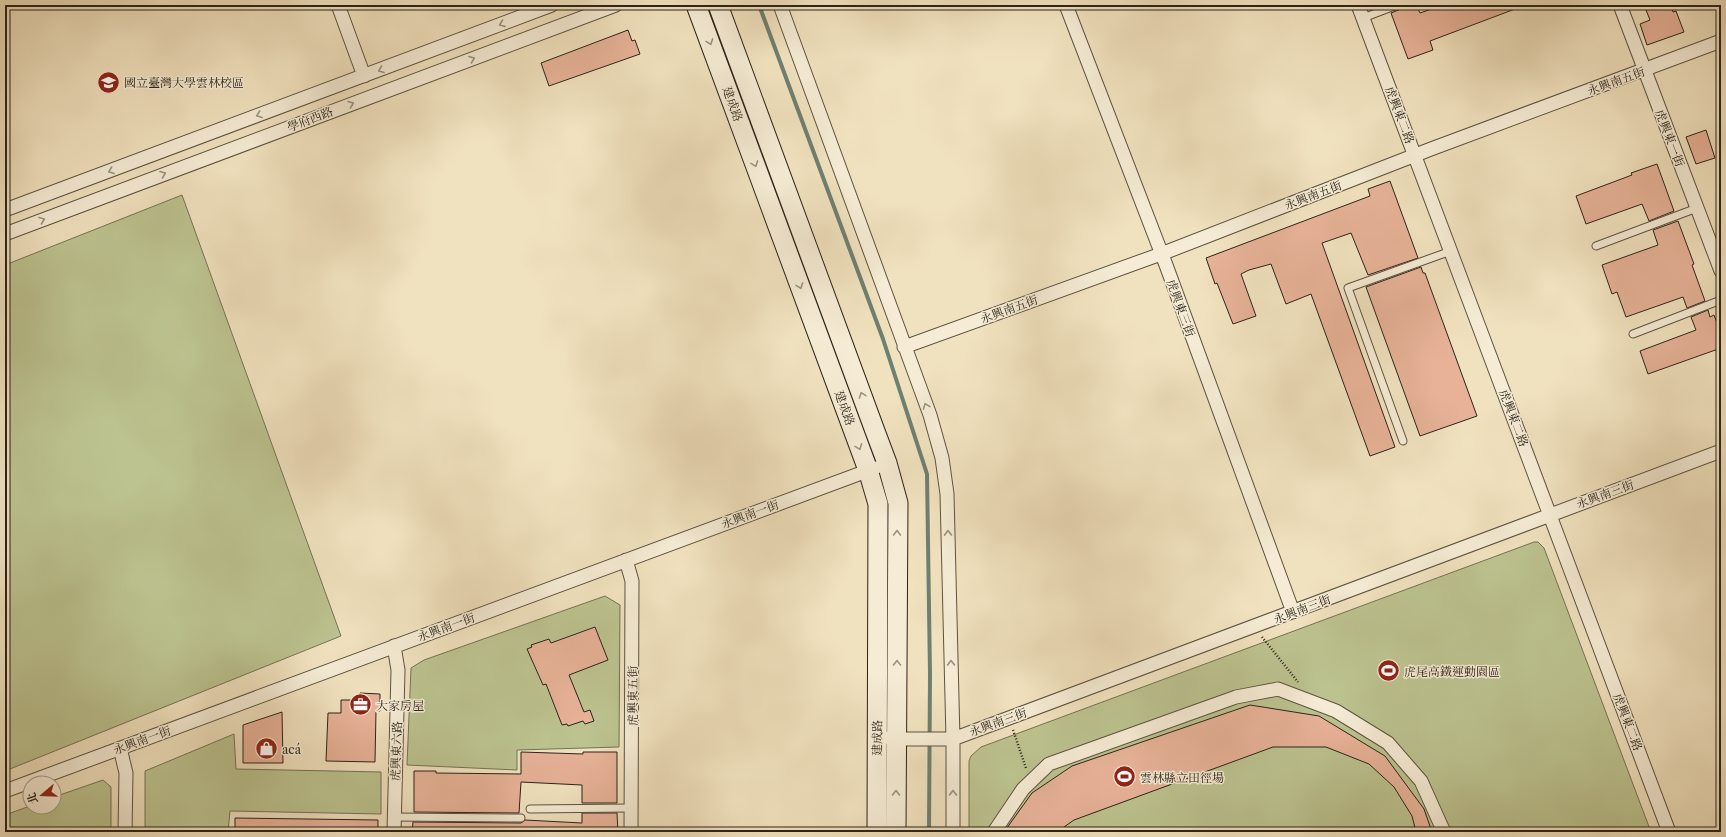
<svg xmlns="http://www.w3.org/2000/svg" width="1726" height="837" font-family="'Libre Caslon Text','Noto Serif TC',serif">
<rect width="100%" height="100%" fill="#f1e2bf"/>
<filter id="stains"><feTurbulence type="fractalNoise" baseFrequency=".005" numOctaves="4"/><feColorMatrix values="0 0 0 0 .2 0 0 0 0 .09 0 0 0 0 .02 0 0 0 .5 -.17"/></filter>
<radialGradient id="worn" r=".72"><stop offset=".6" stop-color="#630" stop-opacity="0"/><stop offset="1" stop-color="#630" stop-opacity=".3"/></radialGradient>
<path fill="#bcc390" stroke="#747354" d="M182,195L341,636L5,771V265Z
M1534,542H1538L1544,548L1651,832H969V761L971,756L981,747Z
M605,596L620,605L619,747L517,750V770L407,765L411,668L424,660Z
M234,734L236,769L381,772V814L230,811L228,832H145V771Z
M103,780L111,787V832H5V815L30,806L54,807V797Z"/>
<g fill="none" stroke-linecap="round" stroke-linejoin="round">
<path stroke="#6e8072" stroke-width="4" d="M759,5L883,339L927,474L930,674L929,832"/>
</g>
<path fill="#e7b298" stroke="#2b2319" d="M1411,5H1416L1420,13L1443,5L1523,6L1430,41L1433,50L1408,59L1391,13Z
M1644,5H1671L1673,12L1676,11L1684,32L1647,45L1640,24L1650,20Z
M628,30L632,41L635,40L640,54L549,86L541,63Z
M1706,130L1715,158L1696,164L1686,137Z
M1657,164L1674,211L1649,221L1642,204L1586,224L1576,196L1632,175L1631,173Z
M1390,181L1418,258L1368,275L1351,233L1322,243L1395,447L1370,456L1311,294L1286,304L1271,264L1249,270L1241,274L1256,316L1233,324L1217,283L1215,284L1206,258L1370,196L1368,189Z
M1678,221L1694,264L1692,265L1705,301L1687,308L1683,297L1626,317L1617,292L1612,294L1602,265L1658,245L1653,230Z
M1421,267L1423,273H1425L1477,416L1420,436L1366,287Z
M1708,310L1710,317L1714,315L1721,334V348L1648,374L1640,351L1696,330L1691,317Z
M595,627L608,660L569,675L584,712L590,710L594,721L585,724L583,721L568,726L567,724L562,725L546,684L543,685L527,649L532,647L531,645L549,639L551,643Z
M360,693L380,694V711H376L375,762L326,761L328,713H341V700H360Z
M1250,705L1319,716L1385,756L1424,809L1432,832H1416L1412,816L1394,787L1369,764L1326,747H1273L1074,820L1057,832H1004L1032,793L1072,766Z
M282,712L283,763H243V725Z
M521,752L583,754V752H617V803H582V785L521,782L519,813L414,812V771H436V773L521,774Z
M582,813H617L618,832H412L413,822L521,823L525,820L582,823Z
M235,818L378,820V832H235Z"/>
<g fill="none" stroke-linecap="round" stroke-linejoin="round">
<defs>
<path id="lane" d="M1363,18L1397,5
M1596,246L1697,208
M1633,334L1721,300
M1403,441L1348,288L1451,251
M530,809L631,808
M394,817L521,818"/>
<path id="street" d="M338,5L364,76
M780,5L930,415L942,458L947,494L953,739V832
M1066,5L1166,265L1293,612
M1358,5L1669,832
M1620,5L1721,271
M5,210L552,5
M5,234L616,5
M904,347L1161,254L1431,149L1721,41
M626,560L632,581L631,832
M889,738L903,739H953L1721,451
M120,748L126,773L125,832
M5,791L875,468
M394,832L398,670L394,646
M994,832L1023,789L1049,764L1236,697L1278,689L1336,711L1388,743L1421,781L1444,832"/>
<path id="secondary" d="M696,5L868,470L878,504L877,832
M718,5L875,431L887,463L898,503L896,832"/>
</defs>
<use href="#lane" stroke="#5c5342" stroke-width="9"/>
<use href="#street" stroke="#5c5342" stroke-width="15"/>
<use href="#secondary" stroke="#2b2319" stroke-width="21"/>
<path stroke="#2b2319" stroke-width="2.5" stroke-dasharray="1 2" stroke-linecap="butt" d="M1262,637L1298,682
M1013,730L1026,768"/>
<use href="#lane" stroke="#f6ecd5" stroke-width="7"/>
<use href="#street" stroke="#f6ecd5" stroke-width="13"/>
<use href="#secondary" stroke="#f6ecd5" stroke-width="19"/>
</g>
<defs><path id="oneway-chevron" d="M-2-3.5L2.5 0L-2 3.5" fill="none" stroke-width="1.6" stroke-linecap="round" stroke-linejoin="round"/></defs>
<g stroke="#9b9280">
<use href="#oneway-chevron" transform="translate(502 24) rotate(159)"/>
<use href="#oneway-chevron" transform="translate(710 42) rotate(70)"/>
<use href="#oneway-chevron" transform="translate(472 59) rotate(-21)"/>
<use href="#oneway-chevron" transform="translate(381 70) rotate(159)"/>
<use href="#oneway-chevron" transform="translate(351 104) rotate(-21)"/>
<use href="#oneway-chevron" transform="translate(259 115) rotate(160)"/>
<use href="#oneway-chevron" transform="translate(755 164) rotate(70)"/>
<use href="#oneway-chevron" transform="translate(111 171) rotate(160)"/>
<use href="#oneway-chevron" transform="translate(163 174) rotate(-21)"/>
<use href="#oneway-chevron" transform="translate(42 220) rotate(-21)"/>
<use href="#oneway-chevron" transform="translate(800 286) rotate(70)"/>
<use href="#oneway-chevron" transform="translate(862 395) rotate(-110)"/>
<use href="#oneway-chevron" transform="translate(926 406) rotate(-111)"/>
<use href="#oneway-chevron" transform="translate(859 447) rotate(69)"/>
<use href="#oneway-chevron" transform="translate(897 533) rotate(-90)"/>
<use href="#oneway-chevron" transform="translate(948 533) rotate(-91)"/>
<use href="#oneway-chevron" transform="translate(897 663) rotate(-90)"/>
<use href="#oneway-chevron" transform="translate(951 663) rotate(-91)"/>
<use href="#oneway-chevron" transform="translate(896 793) rotate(-90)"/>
<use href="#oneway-chevron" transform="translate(953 793) rotate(-90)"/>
</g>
<defs>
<symbol id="university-disc" viewBox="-11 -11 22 22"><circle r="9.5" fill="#8f2418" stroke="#f6ecd5"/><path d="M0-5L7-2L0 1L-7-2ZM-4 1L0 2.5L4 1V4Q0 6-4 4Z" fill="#fff"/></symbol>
<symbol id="stadium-disc" viewBox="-11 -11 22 22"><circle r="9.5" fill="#8f2418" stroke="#f6ecd5"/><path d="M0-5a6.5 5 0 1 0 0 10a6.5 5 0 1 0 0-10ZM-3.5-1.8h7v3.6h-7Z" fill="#fff"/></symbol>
<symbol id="office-disc" viewBox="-11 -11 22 22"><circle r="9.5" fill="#8f2418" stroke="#f6ecd5"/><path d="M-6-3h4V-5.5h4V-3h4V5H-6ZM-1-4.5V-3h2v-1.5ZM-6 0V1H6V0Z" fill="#fff"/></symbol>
<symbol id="shop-disc" viewBox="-11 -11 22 22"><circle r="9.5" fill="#8f2418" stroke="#f6ecd5"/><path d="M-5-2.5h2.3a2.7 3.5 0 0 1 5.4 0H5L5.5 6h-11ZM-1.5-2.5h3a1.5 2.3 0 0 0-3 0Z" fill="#fff"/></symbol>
</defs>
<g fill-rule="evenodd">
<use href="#university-disc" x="96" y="70" width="25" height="25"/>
<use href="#stadium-disc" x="1376" y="658" width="25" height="25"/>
<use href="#office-disc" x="348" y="692" width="25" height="25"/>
<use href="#shop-disc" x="254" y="736" width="25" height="25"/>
<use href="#stadium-disc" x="1112" y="764" width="25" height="25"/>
</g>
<g text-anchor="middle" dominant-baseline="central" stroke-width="3" stroke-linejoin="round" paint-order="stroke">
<g font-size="12" fill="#2b2319" stroke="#f6ecd5">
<text transform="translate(1616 81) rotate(-20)">永興南五街</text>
<text transform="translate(733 104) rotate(70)">建成路</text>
<text transform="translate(1400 115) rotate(69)">虎興東二路</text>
<text transform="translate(310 119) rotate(-21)">學府西路</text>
<text transform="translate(1670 138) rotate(69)">虎興東一街</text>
<text transform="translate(1313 195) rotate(-21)">永興南五街</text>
<text transform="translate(1181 308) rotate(70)">虎興東三街</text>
<text transform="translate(1009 309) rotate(-20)">永興南五街</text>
<text transform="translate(845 408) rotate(70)">建成路</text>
<text transform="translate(1514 418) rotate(69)">虎興東二路</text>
<text transform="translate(1605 494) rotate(-20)">永興南三街</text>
<text transform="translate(750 514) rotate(-20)">永興南一街</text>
<text transform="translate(1302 609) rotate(-21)">永興南三街</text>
<text transform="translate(446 627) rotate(-20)">永興南一街</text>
<text transform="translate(632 696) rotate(-90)">虎興東五街</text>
<text transform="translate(998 722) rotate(-20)">永興南三街</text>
<text transform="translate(1628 722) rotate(69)">虎興東二路</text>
<text transform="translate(877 738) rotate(-89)">建成路</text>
<text transform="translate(142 740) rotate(-20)">永興南一街</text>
<text transform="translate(396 751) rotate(-88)">虎興東六路</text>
</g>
<g font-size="12" fill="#2b2319" stroke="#f6ecd5" text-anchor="start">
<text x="124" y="82">國立臺灣大學雲林校區</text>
<text x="1404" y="671">虎尾高鐵運動園區</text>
<text x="376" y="705">大家房屋</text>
<text x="282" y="749">acá</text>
<text x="1140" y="777">雲林縣立田徑場</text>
</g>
</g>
<rect width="1726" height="837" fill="none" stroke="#f1e2bf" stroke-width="20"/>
<rect x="6" y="6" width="1714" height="825" fill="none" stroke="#2b2319" stroke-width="2"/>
<rect x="10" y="10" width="1706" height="817" fill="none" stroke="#2b2319"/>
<g transform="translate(42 795) rotate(251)"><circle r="19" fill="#f6ecd5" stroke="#a59c8a"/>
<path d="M0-3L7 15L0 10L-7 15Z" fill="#8f2418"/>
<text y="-6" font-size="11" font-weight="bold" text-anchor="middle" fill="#2b2319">北</text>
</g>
<rect width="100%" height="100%" filter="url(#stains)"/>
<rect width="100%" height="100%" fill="url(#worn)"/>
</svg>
